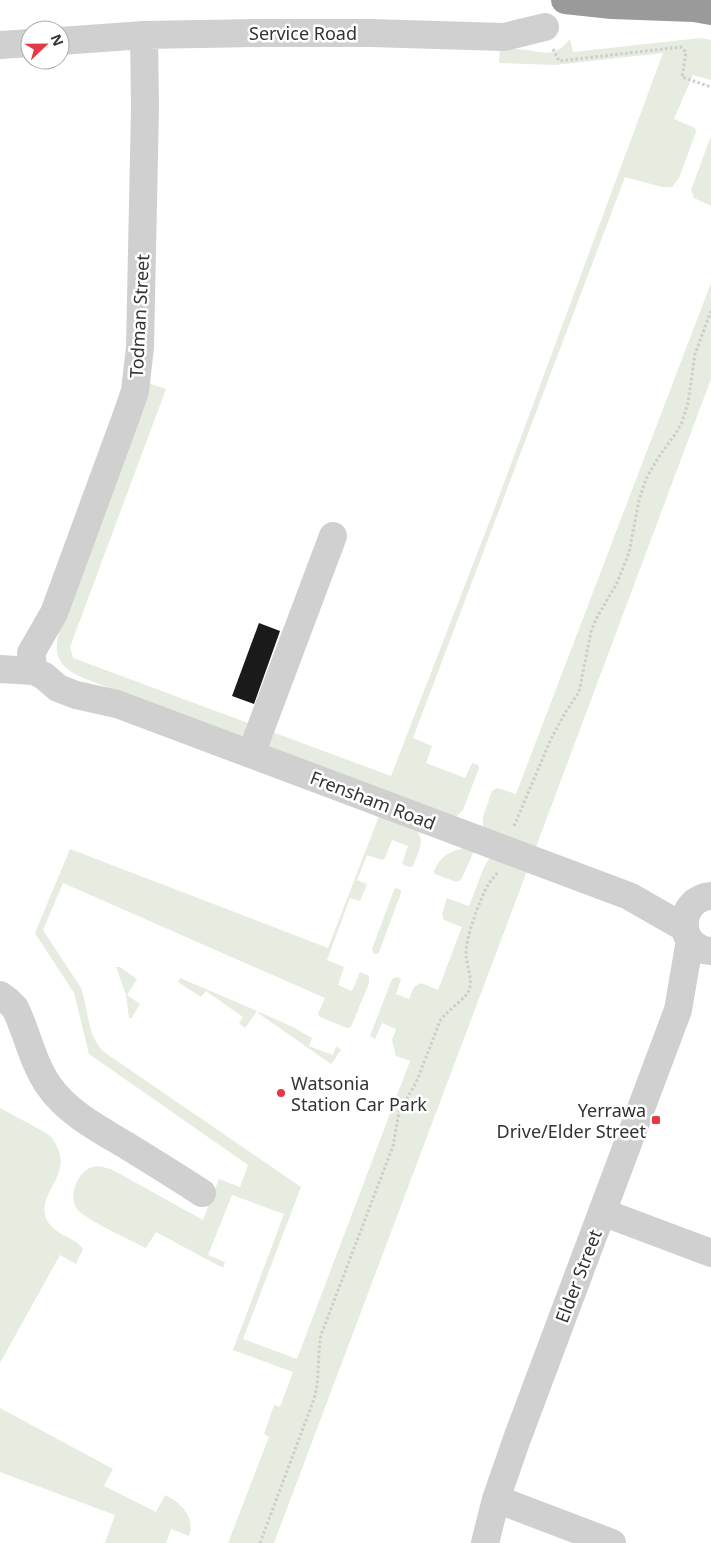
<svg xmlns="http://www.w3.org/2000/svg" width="711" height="1543" font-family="'Noto Sans',sans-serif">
<rect width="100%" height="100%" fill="#fff"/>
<path fill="#e6ecdf" d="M701,38L711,40V80L693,75L674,119L695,128L696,132L679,178L672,187H662L625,177L413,738L432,746L426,763L465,778L472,763L478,765L479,768L463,810L456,817L83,678C63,669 53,659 58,636L148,383L166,389L70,647L73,658L391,776L494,510L663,53L555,65L499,63L500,48C510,49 519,49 528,50C548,54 556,56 570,39L573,52Z
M711,136V206L694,198L691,190Z
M711,283V379L536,847L483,827V817L492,791L497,788L516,794Z
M379,816L417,831C426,842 417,854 413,866L409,867L402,864L408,846L392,840L385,858L382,860L367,855L357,880L367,884L360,901L350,898L327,960L344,967L338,985L352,991L360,972L369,976V983L351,1027L347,1028L320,1017L318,1014L325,998L63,883L43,930L81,988C89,1009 86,1035 104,1052L301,1187L243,1339L297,1359L410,1061L396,1056L392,1040L396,1029L382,1023L375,1039L370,1036L392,979L397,977L401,979L396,994L409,999L414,987L421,983L438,990L462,927L444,920L442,914L447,898L469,906L484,867L490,857L527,871L274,1543H228L269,1437L264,1434L274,1405L280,1407L293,1372L233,1350L284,1214L232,1195L208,1255L225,1262L223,1268L156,1232L146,1248C132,1241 86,1220 78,1210C67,1198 77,1172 92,1167C98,1165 105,1168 111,1169L203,1220L219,1179L240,1187L248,1165L89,1054L74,993L35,933L70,849L328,948Z
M466,848L474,851L461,880L456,882L435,874L434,871C440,857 450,850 466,848Z
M396,888L401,890V893L379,952L377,954H374L372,949L394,890Z
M116,967H120L137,979L127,995L140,1004L131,1019L129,1018L126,995Z
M180,978L257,1011L245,1028L239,1023L243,1017L206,991L201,997L178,982Z
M259,1012L293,1027L312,1038L309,1046L333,1055L336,1046L341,1050L331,1064L258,1013Z
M0,1108C12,1115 25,1121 37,1128C41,1130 47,1133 50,1136C54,1139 56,1145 58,1149C70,1176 37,1194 46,1218C53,1236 75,1236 83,1249L76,1264L60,1255L0,1363Z
M0,1408L113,1469L104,1486L156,1512L165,1495C180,1502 196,1517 189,1536L171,1529L166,1543H105L115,1515L0,1472Z"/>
<path fill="#1a1a1a" d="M259,623L280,631L254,704L232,696Z"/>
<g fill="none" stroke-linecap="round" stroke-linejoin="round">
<path stroke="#cdcdcd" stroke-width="3" stroke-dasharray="2.5 2.5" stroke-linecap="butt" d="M553,49L559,61L681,47L686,52L682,77L711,87
M514,826L551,739L565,713L579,692L591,632L596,619L617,583L629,553L639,500L646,479L658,458L676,433L682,422L688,403L695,354L711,311
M260,1543L314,1399C320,1378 317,1356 321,1335L393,1146L399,1112L416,1083L440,1021C447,1010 467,998 469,990C473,979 467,967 466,955C465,939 480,899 488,885C491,880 495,876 498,872"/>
<path stroke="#d0d0d0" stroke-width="28" d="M60,41L144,35L263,33H370L504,37L545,27
M0,45L30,43
M0,669L34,671L44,676L58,688L76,695L117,704L629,896L685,928
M34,671L31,653L54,613L126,417L135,391L140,347L145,107L144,35
M251,754L333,536
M711,896C676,899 676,949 711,951
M0,995L8,1001L15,1008C27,1032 33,1064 49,1086C67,1112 97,1128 124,1144C150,1160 176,1176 202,1193
M602,1212L711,1253
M496,1499L612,1543
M485,1543L496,1499L518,1436L678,1010L690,940"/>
<path stroke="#9a9a9a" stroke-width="28" d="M565,0L612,5L694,8L711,11"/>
</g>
<g fill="#e63946" stroke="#fff" stroke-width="2">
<circle cx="281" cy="1093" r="5"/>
<rect x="651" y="1115" width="10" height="10" rx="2.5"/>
</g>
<g text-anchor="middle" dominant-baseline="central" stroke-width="5" stroke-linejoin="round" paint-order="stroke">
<g font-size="18" fill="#333" stroke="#fff">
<text x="303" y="33">Service Road</text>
<text transform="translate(139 316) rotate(-87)">Todman Street</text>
<text transform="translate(373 800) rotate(21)">Frensham Road</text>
<text transform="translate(578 1276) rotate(-69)">Elder Street</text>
</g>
<g font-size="18" fill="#333" stroke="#fff" text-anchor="start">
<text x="291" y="1083">Watsonia<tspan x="291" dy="21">Station Car Park</tspan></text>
<text x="646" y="1110" text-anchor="end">Yerrawa<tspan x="646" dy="21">Drive/Elder Street</tspan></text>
</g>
</g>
<g transform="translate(45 45) rotate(68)"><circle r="24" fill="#ffffff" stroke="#adadad"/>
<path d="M0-4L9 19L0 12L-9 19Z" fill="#e63946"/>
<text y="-8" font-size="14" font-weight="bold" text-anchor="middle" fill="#333333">N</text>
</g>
</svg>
